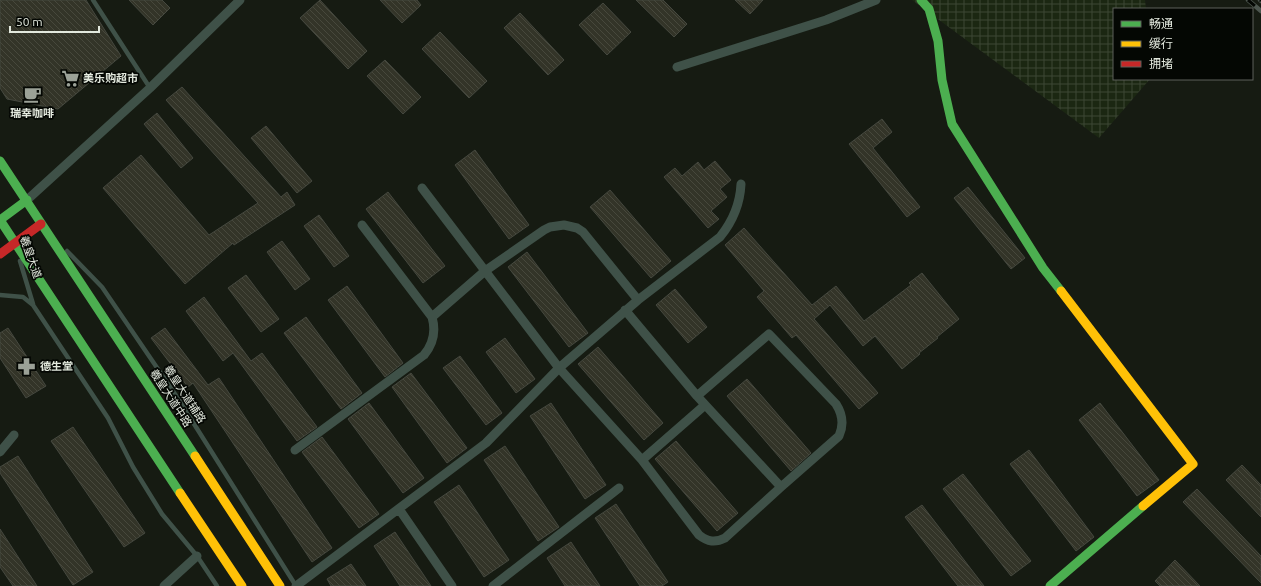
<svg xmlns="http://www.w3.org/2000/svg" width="1261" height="586" font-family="Ubuntu,'Noto Sans SC',sans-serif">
<defs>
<pattern id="industrial-grid" width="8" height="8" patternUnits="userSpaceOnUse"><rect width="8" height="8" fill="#1b2712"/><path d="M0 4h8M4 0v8" fill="none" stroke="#3c4634"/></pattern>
<pattern id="building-back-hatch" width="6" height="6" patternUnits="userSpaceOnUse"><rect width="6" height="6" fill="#333428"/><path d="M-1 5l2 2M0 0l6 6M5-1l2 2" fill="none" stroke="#47483c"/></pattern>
</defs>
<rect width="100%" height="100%" fill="#161b12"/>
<path fill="url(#industrial-grid)" d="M912,0H1145L1146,9H1114V79H1150L1099,138Z"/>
<path fill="url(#building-back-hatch)" stroke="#45483f" d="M0,0H86L121,56L58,109L7,99L0,88Z
M129,0H162L170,8L153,25Z
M320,0L367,51L348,69L300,18Z
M380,0H417L421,5L402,23Z
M636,0H663L687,24L674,37Z
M735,0H763L750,14Z
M603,3L631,32L607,55L579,25Z
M520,13L564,60L548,75L504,28Z
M440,32L487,81L469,98L422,49Z
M385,60L421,97L403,114L367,76Z
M182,87L281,197L287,192L295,205L234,245L233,243L185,284L103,188L141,155L209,235L258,203L166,100Z
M157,113L193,158L181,168L144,124Z
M882,119L892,132L873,148L920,207L907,217L849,144Z
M266,126L312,181L297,193L251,138Z
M475,150L529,225L509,239L455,165Z
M715,161L731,180L720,189L727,197L711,211L719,219L708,228L664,177L675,168L682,176L698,162L704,170Z
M968,187L1025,258L1011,269L954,198Z
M610,190L671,261L651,278L590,207Z
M388,192L445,266L423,283L366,209Z
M319,215L349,256L334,267L304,226Z
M744,228L812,305L836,286L864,321L911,285L909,283L922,273L959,319L937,337L938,338L919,353L920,354L902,369L875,336L863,346L830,305L814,319L878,393L859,409L796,335L792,338L757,297L764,291L725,245Z
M282,241L310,279L295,290L267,252Z
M527,252L588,333L569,347L508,267Z
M246,275L279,319L261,332L228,288Z
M347,286L403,363L385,377L328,300Z
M675,289L707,327L688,343L656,305Z
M204,297L251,361L262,353L317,427L297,441L233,353L223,361L186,311Z
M306,317L362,393L341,409L284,333Z
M8,328L46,386L26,398L0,358V333Z
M165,328L208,385L219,378L332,548L312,562L193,383L188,387L151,338Z
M505,338L535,379L516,393L486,352Z
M598,347L663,423L644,440L578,364Z
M460,356L502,413L486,425L443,368Z
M411,373L467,448L447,463L392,387Z
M747,379L811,453L791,471L727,396Z
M369,403L424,478L403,493L348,419Z
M551,403L606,485L585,499L530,416Z
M1100,403L1159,480L1137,496L1079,420Z
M73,427L145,533L124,547L51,441Z
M322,437L379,514L359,528L302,452Z
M676,441L738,513L717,531L655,459Z
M505,446L559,527L538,541L484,460Z
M1029,450L1094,537L1076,551L1010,464Z
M18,456L93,572L73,585L0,473V467Z
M1242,465L1261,485V517L1226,480Z
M963,474L1031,561L1011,576L943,489Z
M459,485L509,560L484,577L434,502Z
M1197,489L1261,556V583L1183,502Z
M616,504L668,582L662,586H640L595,518Z
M922,505L984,586H958L905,517Z
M0,529L37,586H13L0,567Z
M395,532L431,586H400L374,546Z
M571,542L600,586H565L547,558Z
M1175,560L1200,586H1160L1155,581Z
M351,564L366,586H331L327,579Z"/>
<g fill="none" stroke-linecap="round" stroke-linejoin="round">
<path stroke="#3f5148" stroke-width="4.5" d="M93,0L150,88
M67,251L102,287L179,400L296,586
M20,261L33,304
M0,295L23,297L33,305L108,418L133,467L162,514L197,556L217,586"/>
<path stroke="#3f5148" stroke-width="9" d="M677,67L826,20L876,0
M27,200L150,88L240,0
M362,225L432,317L485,271L544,230L550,227L564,225L577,228L583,232L638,300
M625,310L697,396L781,487
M705,405L642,460L559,368L638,300L720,237C733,221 740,205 741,184
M295,450L424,355C434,343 436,331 432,317
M0,452L14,435
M642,460L699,535C708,542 715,543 725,538L781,487L839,436C844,425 843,415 836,404L769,334L697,396
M399,509L452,586
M164,586L197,556
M296,586L486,443L559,368L422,188
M493,586L619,488"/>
<path stroke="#4caf50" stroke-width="9" d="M921,0L929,9L938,41L942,80L952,124L1043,268L1061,291
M0,161L195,456
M0,220L180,493
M0,220L27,200
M1050,586L1143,506"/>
<path stroke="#ffc107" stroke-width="9" d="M1061,291L1193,464L1143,506
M195,456L280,586
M180,493L242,586"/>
<path stroke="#c62828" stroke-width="9" d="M0,254L41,224"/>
<defs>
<path id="rail" d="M1248,0L1261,11
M1260,0L1261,1"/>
</defs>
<use href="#rail" stroke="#4d564f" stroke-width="4.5"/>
<use href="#rail" stroke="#040703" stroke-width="3" stroke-dasharray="9" stroke-linecap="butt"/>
</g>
<defs>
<symbol id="supermarket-bare" viewBox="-9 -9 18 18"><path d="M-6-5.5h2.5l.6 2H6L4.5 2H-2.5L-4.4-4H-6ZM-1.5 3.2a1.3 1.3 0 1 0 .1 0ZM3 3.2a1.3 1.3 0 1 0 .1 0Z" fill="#9ba197" stroke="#040703" stroke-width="2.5" paint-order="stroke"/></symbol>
<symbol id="cafe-bare" viewBox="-9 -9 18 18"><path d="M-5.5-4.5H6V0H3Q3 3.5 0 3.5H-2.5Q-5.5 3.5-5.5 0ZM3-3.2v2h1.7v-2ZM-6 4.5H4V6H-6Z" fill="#9ba197" stroke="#040703" stroke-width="2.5" paint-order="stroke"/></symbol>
<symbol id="pharmacy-bare" viewBox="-9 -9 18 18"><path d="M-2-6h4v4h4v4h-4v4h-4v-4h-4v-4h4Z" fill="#9ba197" stroke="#040703" stroke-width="2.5" paint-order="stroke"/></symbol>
</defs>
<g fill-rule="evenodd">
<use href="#supermarket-bare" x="58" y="66" width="25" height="25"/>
<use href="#cafe-bare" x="20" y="82" width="25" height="25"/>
<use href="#pharmacy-bare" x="14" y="354" width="25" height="25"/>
</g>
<g text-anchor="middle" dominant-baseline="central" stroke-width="3.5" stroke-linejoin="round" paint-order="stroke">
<g font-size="11" font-weight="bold" fill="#e3e9de" stroke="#040703" text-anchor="start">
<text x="83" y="78">美乐购超市</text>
<text x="32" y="113" text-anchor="middle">瑞幸咖啡</text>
<text x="40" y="366">德生堂</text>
</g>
<g font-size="11" fill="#e3e9de" stroke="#040703">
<text transform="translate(31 257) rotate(71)">羲皇大道</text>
<text transform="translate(185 394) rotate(57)">羲皇大道辅路</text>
<text transform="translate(171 398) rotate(57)">羲皇大道中路</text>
</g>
</g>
<rect x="1113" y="8" width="140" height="72" fill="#040703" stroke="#5d615b"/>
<rect x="1121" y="21" width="20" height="6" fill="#4caf50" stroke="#5d615b"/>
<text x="1149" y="28" font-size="12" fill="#e3e9de">畅通</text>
<rect x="1121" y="41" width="20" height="6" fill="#ffc107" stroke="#5d615b"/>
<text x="1149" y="48" font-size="12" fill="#e3e9de">缓行</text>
<rect x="1121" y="61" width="20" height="6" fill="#c62828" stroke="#5d615b"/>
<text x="1149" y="68" font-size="12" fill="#e3e9de">拥堵</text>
<path d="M10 26v6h89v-6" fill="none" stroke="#e3e9de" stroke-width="2"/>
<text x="16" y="26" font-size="12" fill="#e3e9de" stroke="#040703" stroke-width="3" paint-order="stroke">50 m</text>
</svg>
